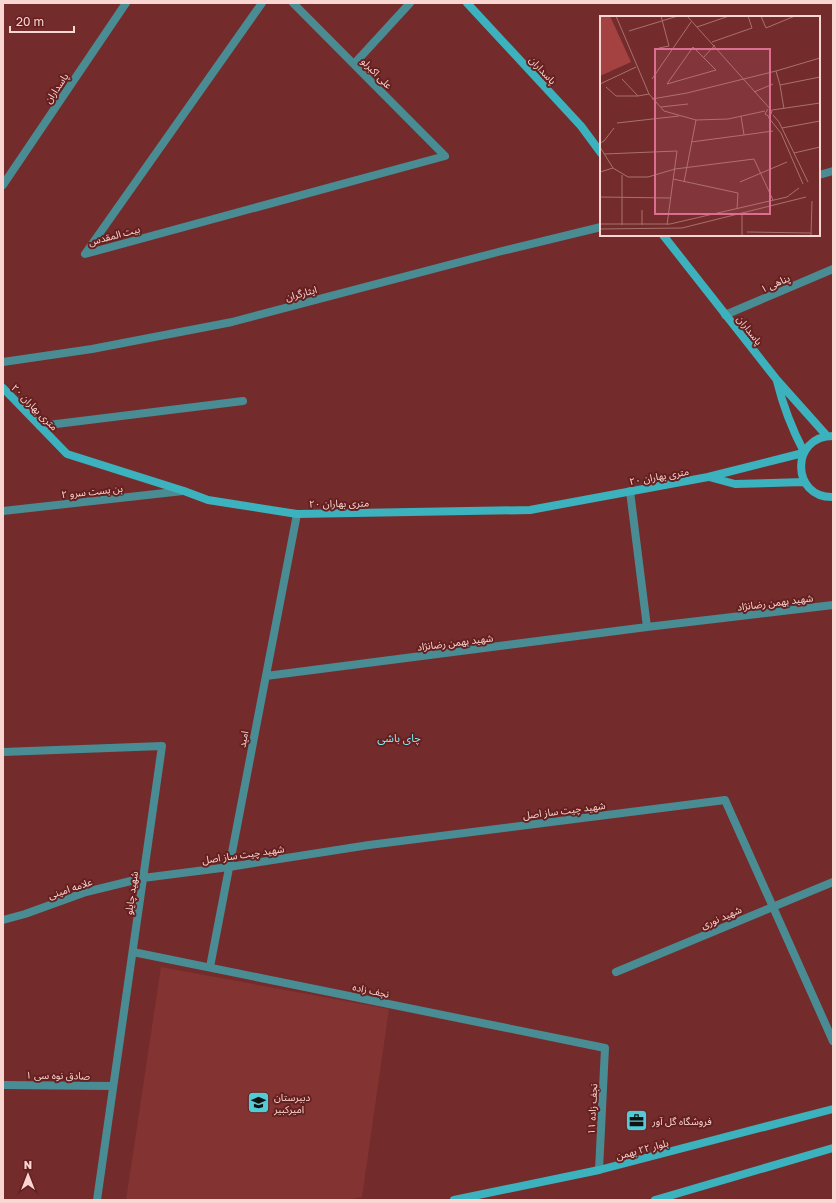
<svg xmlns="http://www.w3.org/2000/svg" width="836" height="1203" font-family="'Golos Text','Noto Sans Arabic',sans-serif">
<rect width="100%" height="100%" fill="#732c2b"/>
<path fill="#833331" d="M161,967L389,1009L362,1197L347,1200H126Z"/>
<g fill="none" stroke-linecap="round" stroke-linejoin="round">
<path stroke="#498c93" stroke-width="8" d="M262,3L85,254L445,156L293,3
M354,64L410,3
M819,175L833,171
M3,185L126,3
M725,315L833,269
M3,362L92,349L232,322L502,251L601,227
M40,426L243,401
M3,511L183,491
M647,627L833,605
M266,676L647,627L630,491
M3,752L162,746L97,1200
M3,920L25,914L86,892L143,878L229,867L369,845L725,800L833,1041
M133,952L605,1048L599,1170
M210,967L297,514
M616,972L833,882
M3,1085L113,1086"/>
<path stroke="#3bb2bd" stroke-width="8" d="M467,3L581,126L601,153
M663,235L777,380L827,436
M777,381C783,406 792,429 804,452
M3,388L67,454L184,491L208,500L297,514L530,510L708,477L803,453
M833,436C790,436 791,498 833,497
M709,477L735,484L804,482
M454,1200L599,1170L833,1109
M655,1200L833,1148"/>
</g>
<defs>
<symbol id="school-square" viewBox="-11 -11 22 22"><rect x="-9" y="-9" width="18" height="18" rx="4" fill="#52cbd7" stroke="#662020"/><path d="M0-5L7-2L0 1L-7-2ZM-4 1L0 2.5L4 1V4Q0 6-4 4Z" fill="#111"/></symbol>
<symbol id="office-square" viewBox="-11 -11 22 22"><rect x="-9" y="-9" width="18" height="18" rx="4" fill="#52cbd7" stroke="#662020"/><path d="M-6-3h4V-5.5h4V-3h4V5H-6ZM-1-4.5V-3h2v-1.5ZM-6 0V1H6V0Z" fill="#111"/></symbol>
</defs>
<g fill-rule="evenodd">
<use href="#school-square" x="246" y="1090" width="25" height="25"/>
<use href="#office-square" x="624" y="1108" width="25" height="25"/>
</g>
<g text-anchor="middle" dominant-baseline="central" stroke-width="4" stroke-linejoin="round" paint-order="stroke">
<g font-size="10" fill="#fad6d3" stroke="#662020">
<text transform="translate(543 70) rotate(47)">پاسداران</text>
<text transform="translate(377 73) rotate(45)">علی اکبرلو</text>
<text transform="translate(56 88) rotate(-56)">پاسداران</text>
<text transform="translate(114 235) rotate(-15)">بیت المقدس</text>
<text transform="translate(775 283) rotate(-23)">پناهی ۱</text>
<text transform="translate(301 293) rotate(-15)">ایثارگران</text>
<text transform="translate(750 330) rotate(52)">پاسداران</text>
<text transform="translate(35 407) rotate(45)">۲۰ متری بهاران</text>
<text transform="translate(659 476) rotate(-10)">۲۰ متری بهاران</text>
<text transform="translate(92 491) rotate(-6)">بن بست سرو ۲</text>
<text transform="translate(339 503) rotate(-1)">۲۰ متری بهاران</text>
<text transform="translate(775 602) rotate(-7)">شهید بهمن رضانژاد</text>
<text transform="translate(455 642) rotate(-7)">شهید بهمن رضانژاد</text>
<text transform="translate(243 739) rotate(-79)">امید</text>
<text transform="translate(564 810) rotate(-7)">شهید چیت ساز اصل</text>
<text transform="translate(243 854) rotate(-8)">شهید چیت ساز اصل</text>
<text transform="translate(70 888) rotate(-18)">علامه امینی</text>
<text transform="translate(131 893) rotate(-82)">شهید چایلو</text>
<text transform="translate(721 917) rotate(-23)">شهید نوری</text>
<text transform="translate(371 990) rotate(12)">نجف زاده</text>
<text transform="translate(58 1075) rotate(1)">صادق نوه سی ۱</text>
<text transform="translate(592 1109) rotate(-87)">نجف زاده ۱۱</text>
<text transform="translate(642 1149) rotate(-15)">بلوار ۲۲ بهمن</text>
</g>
<g font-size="10" fill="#fad6d3" stroke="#662020" text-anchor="start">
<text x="274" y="1097">دبیرستان<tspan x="274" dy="12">امیرکبیر</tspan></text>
<text x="652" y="1121">فروشگاه گل آور</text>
</g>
<g font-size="11" fill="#82edf8" stroke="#662020">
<text x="399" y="737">چای باشی</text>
</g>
</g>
<g transform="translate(600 16)">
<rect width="220" height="220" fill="#732c2b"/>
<path d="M0,0H10L31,46L0,60Z" fill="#a44241"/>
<path fill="none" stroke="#a9706e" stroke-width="1" d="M16,0L49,78L64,95L96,104L128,103L165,95M87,0L172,95L170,101L165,98L168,93M161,0L166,12L195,0M97,11L129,0M29,15L78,0M112,26L152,12L148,0M93,31L116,54L67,68ZM59,32L69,30L61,0M103,42L115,29M22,63L38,80L49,78M52,63L91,6M0,68L36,51M180,69L176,55L220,42M6,71L16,80H38M154,76L173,68M52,83L87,77L176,55M61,91L88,88M184,93L180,69L220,61M172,94L220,87M173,99L179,106L208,166M168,101L181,117L203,168M17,107L79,100M182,112L220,105M144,119L173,115M91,126L144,119L141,100M0,127L4,125L14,112M0,131L13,152L28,161H48L75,153L154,143L173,184M194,137L220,131M4,138L77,135L67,209M0,156L13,152M73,163L138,177L137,193M84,166L96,104M140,166L187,146M0,181L71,182M142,198V220M0,208H70L187,181L199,172M22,209V159M42,209V194M0,213L82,212L206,181M147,216L211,217M211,220L212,185"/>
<path fill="#db6e91" fill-opacity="0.15" stroke="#db6e91" stroke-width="2" d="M55,33H170V198H55Z"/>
<rect width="220" height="220" fill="none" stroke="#fad6d3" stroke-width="2"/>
</g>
<rect width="836" height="1203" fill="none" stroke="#fad6d3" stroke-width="8"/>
<g transform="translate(28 1175)" stroke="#662020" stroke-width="3" paint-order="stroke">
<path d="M0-3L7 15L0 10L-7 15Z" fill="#fad6d3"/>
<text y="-6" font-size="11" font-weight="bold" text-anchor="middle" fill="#fad6d3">N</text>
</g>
<path d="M10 26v6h64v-6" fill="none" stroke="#fad6d3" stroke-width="2"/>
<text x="16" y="26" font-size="12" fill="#fad6d3" stroke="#662020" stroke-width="3" paint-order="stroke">20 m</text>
</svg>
